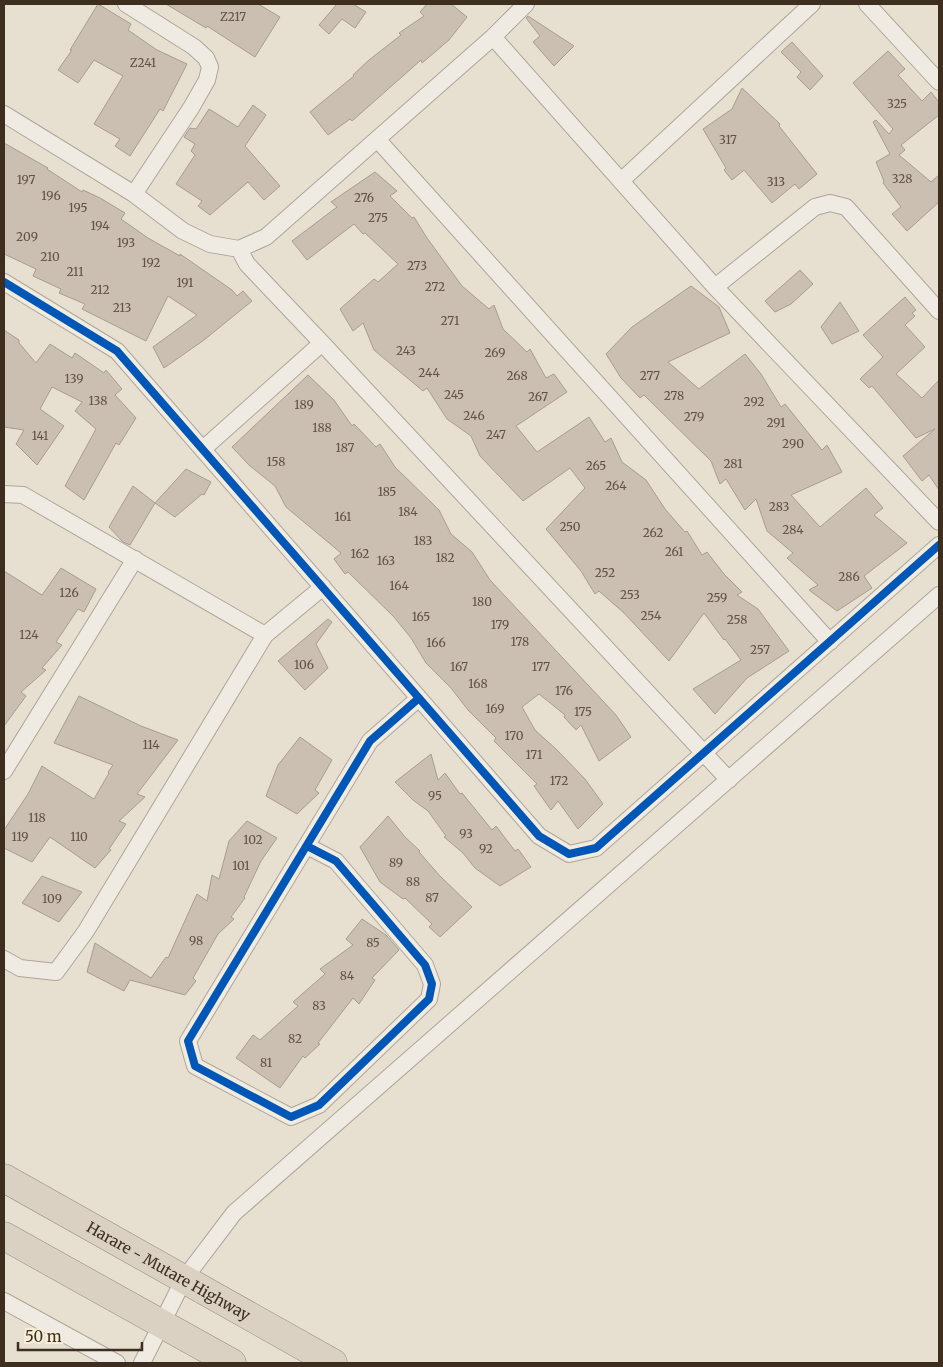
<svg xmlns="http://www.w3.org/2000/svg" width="943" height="1367" font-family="Merriweather,serif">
<rect width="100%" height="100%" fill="#e7e0d1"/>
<path fill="#cbbfb2" stroke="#a89c90" d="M98,4L131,24L128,30L157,50L187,64L163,111L160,109L130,156L115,146L120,139L94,124L123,76L94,60L78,83L58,70L72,50H70Z
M166,4H258L280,17L255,57L207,26L206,28Z
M337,4H353L366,12L355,28L342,19L329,34L319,25Z
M427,4H451L467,17L449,40L422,63L421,60L352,121L350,119L328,135L310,112L354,76L353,75L369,60L401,35L399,33L424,16L420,12Z
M528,16L574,46L554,66L533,42L540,36L526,18Z
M792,42L823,76L810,90L797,77L801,72L781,52Z
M888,51L905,69L898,75L922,101L931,92L939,102V115L901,145L905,150L899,155L931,182L939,175V202L907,231L892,214L901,207L883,183L884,181L876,162L890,154L873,122L876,120L889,134L893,129L853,83Z
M742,88L780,124L779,126L817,174L799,189L795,184L772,203L744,170L732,180L724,170L726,168L703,129L732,109Z
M253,105L266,115L245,146L280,186L264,200L248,182L210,215L198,206L202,201L176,184L195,155L191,151L195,144L184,137L190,128L196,129L209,109L238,127Z
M4,143L48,168L47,169L82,192L83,190L100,198L125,213L121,219L148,238L180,256V254L232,290L237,296L243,291L252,301L204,340L164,368L153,347L197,315L168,296L146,341L82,309L85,304L59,293L61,289L33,276L36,269L4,254Z
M375,172L397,191L390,196L412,218L414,217L427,238L462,286L489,309L494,305L503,329L527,352L530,349L546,378L554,374L567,392L516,426L537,452L589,417L605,442L611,438L622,462L646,480L665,509L685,532L687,531L702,555L707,552L724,574L742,592L737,595L758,609L789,651L747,678L715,714L693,689L741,660L725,639L724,640L704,613L669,661L624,613L599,591L595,594L581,571L546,529L585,488L570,468L523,501L480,456L471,436L447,419L427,388L423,391L374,350L363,323L353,331L340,309L374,279L378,282L398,264L365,233L363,234L354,224L307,260L292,241L337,207L331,202Z
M800,270L813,284L791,304L775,312L765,301Z
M691,286L719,307L730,333L668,362L699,389L745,354L761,374L781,407L785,404L822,450L827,445L842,472L791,495L820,527L866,488L883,508L874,515L907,543L864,576L872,588L837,611L809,590L818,585L787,558L793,553L767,531L756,499L745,510L726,479L720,484L711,461L644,395L640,398L621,378L606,354L632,327Z
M905,297L916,310L912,313L915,316L905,325L925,347L896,374L922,398L939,380V490L929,475L922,481L903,456L935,429L916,438L872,386L869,388L860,379L883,357L863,335Z
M840,302L859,331L832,344L821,327Z
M4,330L19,340V343L36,363L50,344L72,358L75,353L104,373L106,370L122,389L115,395L136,418L119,445L116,443L84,500L65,486L96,429L75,411L82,402L52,387L40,409L64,426L37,465L16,444L24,430L4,427Z
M308,375L334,400L352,426L354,424L376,447L380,444L395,467L439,510L451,534L472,552L490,580L616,715L631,737L599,761L581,725L576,730L564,717L565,715L539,694L522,707L535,730L557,750L585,779L603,804L578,829L558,801L551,810L534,786L537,784L494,741L496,738L468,710L451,688L426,663L411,638L394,617L348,572L345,574L334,559L341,553L286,507L275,486L249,465L232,447Z
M186,469L211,482L204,495L202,494L175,517L155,503Z
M133,486L155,503L130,545L123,542L109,527Z
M61,568L96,589L84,612L78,609L56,642L62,645L42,668L46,670L21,692L26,696L4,726V571L42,595Z
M328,619L332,622L316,644L328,668L305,690L278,661Z
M79,696L141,726L178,740L137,794L145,797L119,821L126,824L109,849L111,850L95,868L50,837L32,862L4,848V830L28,794L42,766L94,799L109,773L108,772L113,765L54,743Z
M300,737L332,760L315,790L319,793L297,814L266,796L278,765Z
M431,754L438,780L445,773L460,794L462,793L492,830L496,826L515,851L518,849L531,867L500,886L475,868L463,853L444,837L446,836L428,811L413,800L395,782Z
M388,816L405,837L420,851L419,852L440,876L472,907L440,937L429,927L432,924L405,898L403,899L380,882L360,847Z
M247,821L277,838L261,861L244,897L245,898L231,917L234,919L218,934L193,978L196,981L185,995L130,980L124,991L87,972L95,943L151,978L166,957L168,958L197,894L207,901L212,875L219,879L229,841Z
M42,876L82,892L59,922L22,903Z
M362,919L386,935L399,950L372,978L375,980L359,1004L353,998L318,1043L320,1044L305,1058L303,1056L280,1088L236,1058L253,1035L260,1040L298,1006L293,1002L325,974L320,969L353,945L346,939Z"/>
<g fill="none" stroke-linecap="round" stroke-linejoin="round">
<defs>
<path id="street" d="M126,4L194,47L206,58L210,67L207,80L191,108L134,194
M867,4L939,82
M493,37L715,287L939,522
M4,114L134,194L183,231L210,244L239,249L266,237L493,37L526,4
M377,139L830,642
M622,180L812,4
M239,249L247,264L322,343L729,780
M4,282L117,351L539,836L569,854L596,848L939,545
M715,287L815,207L830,203L846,207L939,311
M203,449L322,343
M4,494L23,495L265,635
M4,771L135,559
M307,846L336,861L425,965L432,984L429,999L319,1105L291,1117L195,1066L188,1041L370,741L419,698
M4,959L20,968L56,972L86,931L265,635L323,587
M4,1301L117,1363
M142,1363L184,1279L234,1213L939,595"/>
<g id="highway">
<path id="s1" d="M4,1178L333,1363"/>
<path d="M4,1236L232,1363"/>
</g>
</defs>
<use href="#street" stroke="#ada599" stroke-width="18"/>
<use href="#highway" stroke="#928b80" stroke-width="29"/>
<use href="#street" stroke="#efebe3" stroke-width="16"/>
<use href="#highway" stroke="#dad1c2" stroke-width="28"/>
<defs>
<path id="cycleway" d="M4,282L117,351L539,836L569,854L596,848L939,545
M307,846L336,861L425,965L432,984L429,999L319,1105L291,1117L195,1066L188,1041L370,741L419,698"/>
</defs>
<use href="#cycleway" stroke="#f7eed8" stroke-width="11"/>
<use href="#cycleway" stroke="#0057b8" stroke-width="8"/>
</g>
<g text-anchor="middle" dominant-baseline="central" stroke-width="4.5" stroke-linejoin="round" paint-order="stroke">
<g font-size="12" fill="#605244">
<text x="233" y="16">Z217</text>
<text x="143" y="62">Z241</text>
<text x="897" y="103">325</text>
<text x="728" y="139">317</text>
<text x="902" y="178">328</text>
<text x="26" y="179">197</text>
<text x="776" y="181">313</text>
<text x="51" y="195">196</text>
<text x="364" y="197">276</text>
<text x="78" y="207">195</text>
<text x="378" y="217">275</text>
<text x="100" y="225">194</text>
<text x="27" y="236">209</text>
<text x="126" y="242">193</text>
<text x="50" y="256">210</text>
<text x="151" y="262">192</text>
<text x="417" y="265">273</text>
<text x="75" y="271">211</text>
<text x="185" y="282">191</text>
<text x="435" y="286">272</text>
<text x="100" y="289">212</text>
<text x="122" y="307">213</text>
<text x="450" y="320">271</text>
<text x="406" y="350">243</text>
<text x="495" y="352">269</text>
<text x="429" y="372">244</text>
<text x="517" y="375">268</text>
<text x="650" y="375">277</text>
<text x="74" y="378">139</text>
<text x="454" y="394">245</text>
<text x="674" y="395">278</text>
<text x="538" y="396">267</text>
<text x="98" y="400">138</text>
<text x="754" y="401">292</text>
<text x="304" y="404">189</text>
<text x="474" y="415">246</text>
<text x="694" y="416">279</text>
<text x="776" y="422">291</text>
<text x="322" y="427">188</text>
<text x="496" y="434">247</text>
<text x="40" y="435">141</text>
<text x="793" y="443">290</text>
<text x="345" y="447">187</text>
<text x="276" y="461">158</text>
<text x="733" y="463">281</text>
<text x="596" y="465">265</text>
<text x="616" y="485">264</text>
<text x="387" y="491">185</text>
<text x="779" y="506">283</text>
<text x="408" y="511">184</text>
<text x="343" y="516">161</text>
<text x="570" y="526">250</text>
<text x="793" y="529">284</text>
<text x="653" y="532">262</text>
<text x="423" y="540">183</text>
<text x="674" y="551">261</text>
<text x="360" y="553">162</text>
<text x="445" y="557">182</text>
<text x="386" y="560">163</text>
<text x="605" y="572">252</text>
<text x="849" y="576">286</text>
<text x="399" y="585">164</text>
<text x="69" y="592">126</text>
<text x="630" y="594">253</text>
<text x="717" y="597">259</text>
<text x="482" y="601">180</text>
<text x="651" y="615">254</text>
<text x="421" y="616">165</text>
<text x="737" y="619">258</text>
<text x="500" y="624">179</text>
<text x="29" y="634">124</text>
<text x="520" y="641">178</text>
<text x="436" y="642">166</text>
<text x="760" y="649">257</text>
<text x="304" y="664">106</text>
<text x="459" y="666">167</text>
<text x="541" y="666">177</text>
<text x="478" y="683">168</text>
<text x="564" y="690">176</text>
<text x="495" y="708">169</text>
<text x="583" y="711">175</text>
<text x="514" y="735">170</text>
<text x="151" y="744">114</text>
<text x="534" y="754">171</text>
<text x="559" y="780">172</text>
<text x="435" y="795">95</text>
<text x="37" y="817">118</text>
<text x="466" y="833">93</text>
<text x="20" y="836">119</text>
<text x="79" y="836">110</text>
<text x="253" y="839">102</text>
<text x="486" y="848">92</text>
<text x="396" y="862">89</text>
<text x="241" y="865">101</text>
<text x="413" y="881">88</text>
<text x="432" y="897">87</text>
<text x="52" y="898">109</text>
<text x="196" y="940">98</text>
<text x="373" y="942">85</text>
<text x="347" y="975">84</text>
<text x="319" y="1005">83</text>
<text x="295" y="1038">82</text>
<text x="266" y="1062">81</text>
</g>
<g font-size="15" fill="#3d2e20" stroke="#f7eed8">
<text stroke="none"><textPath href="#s1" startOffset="189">Harare - Mutare Highway</textPath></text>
</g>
</g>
<rect width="943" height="1367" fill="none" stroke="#3d2e20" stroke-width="10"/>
<path d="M18 1342v8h124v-8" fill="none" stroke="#3d2e20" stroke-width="2.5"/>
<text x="25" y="1342" font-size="15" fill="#3d2e20" stroke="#f7eed8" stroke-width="4" paint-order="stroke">50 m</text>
</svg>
